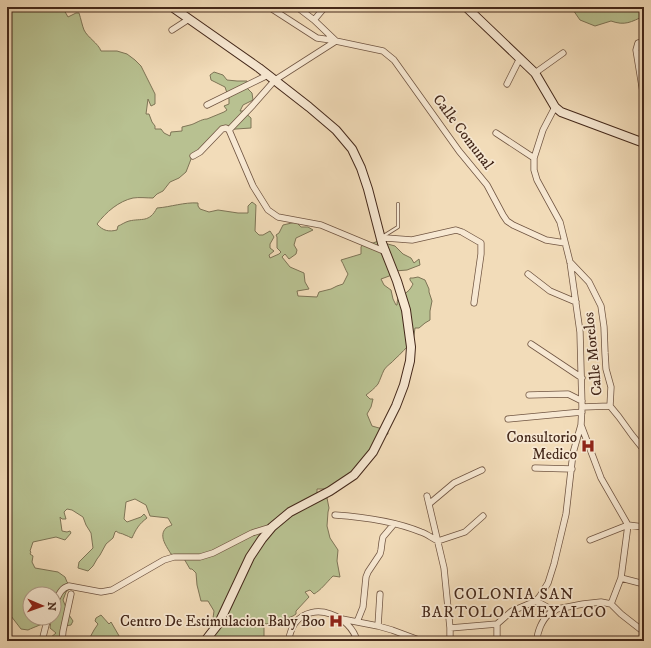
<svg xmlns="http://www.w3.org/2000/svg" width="651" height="648" font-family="'IM FELL DW Pica',serif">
<rect width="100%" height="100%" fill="#f2dcb9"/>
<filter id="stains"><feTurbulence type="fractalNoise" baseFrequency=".005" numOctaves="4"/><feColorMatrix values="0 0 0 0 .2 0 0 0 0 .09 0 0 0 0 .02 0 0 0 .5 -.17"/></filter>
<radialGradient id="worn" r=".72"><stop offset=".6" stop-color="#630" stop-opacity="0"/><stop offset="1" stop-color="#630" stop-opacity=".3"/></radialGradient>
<path fill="#b8c191" stroke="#7e7456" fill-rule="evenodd" d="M7,7H64V10L68,17L76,13H79C81,19 82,25 84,30C88,38 98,43 101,51H117L127,54L135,60L141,66L155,94V104L151,106L148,99L146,114H149L152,122L155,126V129H161L164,133L170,136L171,132L182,131V127C185,126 187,126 190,125C195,124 201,119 207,119L224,112L227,110L224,106L229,104V99L225,87L211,80L210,75L214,72L223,75L227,80L237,81H247V88L252,93L253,100L243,105L240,111H243L251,118V128L221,130L209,144V147H206L193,154L186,172L179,178L170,182L163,191L157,194L153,198C147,198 139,197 133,198C119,201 106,212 97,224C103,231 109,232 117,230L118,226C121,225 125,222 129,221C142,218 149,223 157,208C171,207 184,202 198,203V206L200,209L209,212L218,210L238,213H248V206L252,202L256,205L255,231L259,235H263L270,231L274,237L270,244V248L274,251L269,255L270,258L279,254L281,252L277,248V237L276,235L279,233L283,225L296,222L301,227H308L313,230L296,238L294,245L297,250L296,254L289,259L285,254L282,257L290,267L304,273L305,282L309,289L297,291L298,296L317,297L319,292L331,289L337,286L343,284L348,274C345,269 344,265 341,260L361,254V247L364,242L373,243L381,240L384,243L395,246L403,254L411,258L414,263L419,259L420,265L407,270L395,271L392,275L381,279L384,285L391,290L393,299L396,305H397C397,294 402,297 407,292C410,290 412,286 413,284L410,280V278H413L418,277L425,280L429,289V292L432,301L430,311V320L425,323L419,328H415L413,342C406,347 401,354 395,359C392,363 386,366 384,370C382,374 380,380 378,384C375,388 370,392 366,395L370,399H373L371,407L367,414L372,426L379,428H387L388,434L380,436L353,479L346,485L340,488H337V492H334V489H317V496L327,498L329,508L328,512L327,526L330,538L338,550L337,561L340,577L333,576C326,583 321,590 314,594L310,590L305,592L309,597L296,611V614L293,616L283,620L281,623L264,624V641H258L252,638H250L247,641H194L203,637L212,625L214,611L208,601H201L197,585L196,573L192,569H190L183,557L171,554C167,547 158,536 166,528C167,527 170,526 172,525L168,518L150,516L146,505L135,499L126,502L124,519L127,522L141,517L144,514L147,518C139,524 136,529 132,538C129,537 128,536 125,535C122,533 119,534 116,531L115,532L113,538L106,544L100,555L97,559L93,566L88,571L78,568L79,562L93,548L91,533L86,525L83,517L72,510L67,509L64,512L66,519H62L60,517L62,531L67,532L70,531L71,533L65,540L56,537L33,542L30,551L31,552L30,554L33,556L32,562L35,568L58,572L65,577L67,582L72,587L66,592L63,600L69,615L73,621L71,625L64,626V641H50V638L56,633L50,628L51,620H49C44,624 34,627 28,630L21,629L11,616L10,602L7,597ZM30,594H54V618H30Z
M571,7H644V16C631,22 625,26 611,21L595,26L580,20Z
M101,615L109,624L111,622L122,641H88L94,630L98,624L95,621L96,618Z"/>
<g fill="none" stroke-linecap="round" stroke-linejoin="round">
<defs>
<path id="service" d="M382,237L398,227V204"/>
<path id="minor" d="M269,7L317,38L331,40L383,51L394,60L459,151L487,185L503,215L507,221L513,225L546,240L565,243
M297,7L314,20L336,41
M314,20L325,7
M172,30L189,19
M644,42L638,43L636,50L644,99
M535,73L563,53
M507,84L520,58
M207,105L268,75
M644,124V132
M229,130L253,105L275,80L336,41
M496,133L534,158
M193,156L200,152L222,129L226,128L229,130L253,186L268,210L278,217L321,225L386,252
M381,240L386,238L412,240L456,230L462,232L481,243V254L474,303
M570,262L589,282L601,306L604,327L605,353L606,369L611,387L610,406L619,417L632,435L644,450
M528,274L550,291L576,302
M531,344L582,378
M529,395L568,394L582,401
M582,407L610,406
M508,419L582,412
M581,425L601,478L628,525L621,578L611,604
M535,468L572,469
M427,496L444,568L450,628V641
M429,504L454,483L482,470
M335,515C364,517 394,521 421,532C427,534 432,538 438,541L465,532L483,516
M590,540L628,525L644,527
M621,578L644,584
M536,601L540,596L548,583L554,564L566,514L573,453L581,425L582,407L580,332L570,262L560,222L537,180L534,170V158L543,130L555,107
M611,604L621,614L644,632
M54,605C58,597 60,588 69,586L101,592L112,590L164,560L174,557H200L213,553L252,533L271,527
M342,619L378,626L392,630L419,640H450
M357,622L363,607L366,577L368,572L380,554L381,550L382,542L383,537L394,524
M497,624V641
M378,626L380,594
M450,628L497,624L512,611L536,601L549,608L557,609L583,604L601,602L611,604
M42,641L46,625L48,618
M62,641L63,631L71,594
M288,641C290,635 291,628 295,623C313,600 351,616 357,641
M537,641C537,632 542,620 549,614C551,612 555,611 557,609"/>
<path id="secondary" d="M172,7L259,68L309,107L336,130L352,149L361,168L368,189L382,243L397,281L406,310L411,347L410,361L404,385L396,406L373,452L354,475L330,491L290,512L272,527L262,539L250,557L219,623L205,641
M466,7L535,73L555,107L561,112L644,143"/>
</defs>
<use href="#service" stroke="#705542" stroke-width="4"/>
<use href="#minor" stroke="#705542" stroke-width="7"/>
<use href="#secondary" stroke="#44281a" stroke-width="10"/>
<use href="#service" stroke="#f7e8d2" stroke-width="2.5"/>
<use href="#minor" stroke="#f7e8d2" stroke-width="5.5"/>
<use href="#secondary" stroke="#f7e8d2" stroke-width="8"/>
</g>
<defs>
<symbol id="hospital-bare" viewBox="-9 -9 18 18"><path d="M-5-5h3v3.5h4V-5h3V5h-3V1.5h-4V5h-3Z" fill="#8f2418" stroke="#f7e8d2" stroke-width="2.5" paint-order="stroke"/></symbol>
</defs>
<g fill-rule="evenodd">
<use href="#hospital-bare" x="578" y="436" width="20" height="20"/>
<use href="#hospital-bare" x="326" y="611" width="20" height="20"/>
</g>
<g text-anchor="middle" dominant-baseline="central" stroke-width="3.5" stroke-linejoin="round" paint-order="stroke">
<g font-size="15" fill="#44281a" stroke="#f7e8d2">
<text transform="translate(463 132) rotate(53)">Calle Comunal</text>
<text transform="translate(593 354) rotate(-96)">Calle Morelos</text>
</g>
<g font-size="15" fill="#44281a" stroke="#f7e8d2" text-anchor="end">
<text x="577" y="437">Consultorio<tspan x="577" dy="17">Medico</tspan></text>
<text x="325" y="621">Centro De Estimulacion Baby Boo</text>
</g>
<g font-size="16" letter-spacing="1" fill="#44281a" stroke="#f7e8d2">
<text x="514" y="594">COLONIA SAN<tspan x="514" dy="18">BARTOLO AMEYALCO</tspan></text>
</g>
</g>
<rect width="651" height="648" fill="none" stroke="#f2dcb9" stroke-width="24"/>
<rect x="8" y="8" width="635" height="632" fill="none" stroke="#44281a" stroke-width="2"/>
<rect x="12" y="12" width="627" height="624" fill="none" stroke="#44281a"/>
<g transform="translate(42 606) rotate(92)"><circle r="19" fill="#f7e8d2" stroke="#af9b88"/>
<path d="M0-3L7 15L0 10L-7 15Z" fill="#8f2418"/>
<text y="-6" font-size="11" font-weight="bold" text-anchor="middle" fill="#44281a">N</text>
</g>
<rect width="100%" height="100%" filter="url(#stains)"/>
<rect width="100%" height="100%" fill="url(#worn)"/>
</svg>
